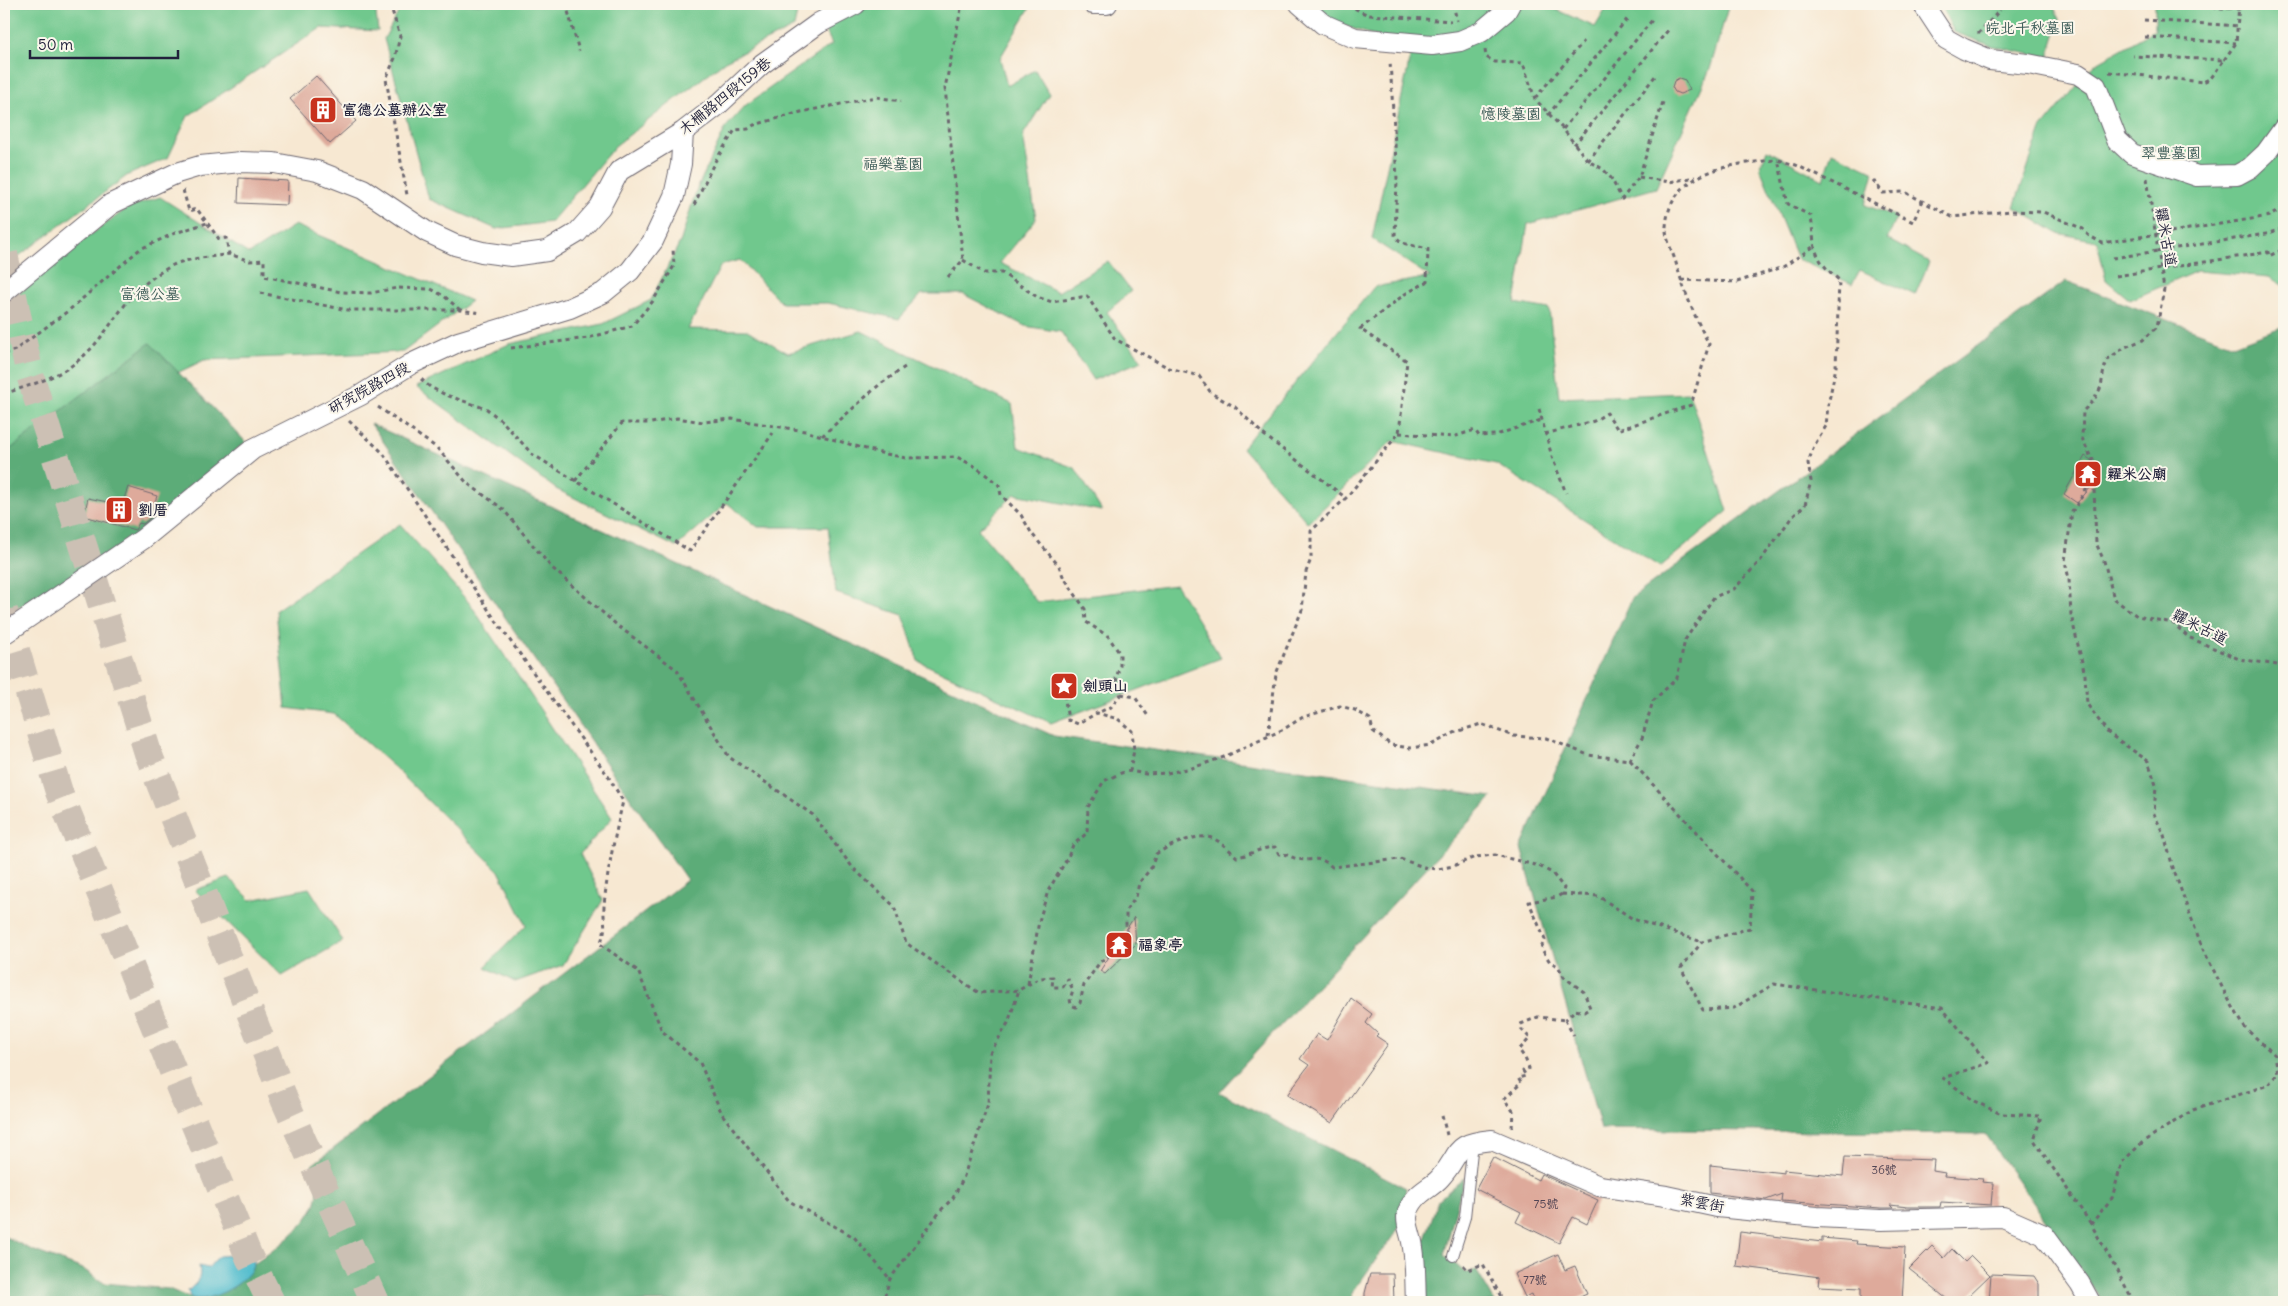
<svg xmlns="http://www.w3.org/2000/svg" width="2288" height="1306" viewBox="0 0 2288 1306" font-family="Delius,'LXGW WenKai TC',sans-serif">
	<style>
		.green { fill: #70c88d; stroke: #497564 }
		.forest { fill: #5cac78; stroke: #3f675a }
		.water { fill: #52bdce; stroke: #3a7084 }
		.building { fill: #deaa9b }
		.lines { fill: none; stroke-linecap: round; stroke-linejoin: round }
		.highway-tunnel { stroke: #ccc0b4; stroke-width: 28; stroke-dasharray: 28 14; stroke-linecap: butt }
		.lane-casing { stroke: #6d6770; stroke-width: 12 }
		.street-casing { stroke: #6d6770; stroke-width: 22 }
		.path { stroke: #6d6770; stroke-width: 3; stroke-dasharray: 4 4; stroke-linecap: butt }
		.lane { stroke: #fff; stroke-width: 10 }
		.street { stroke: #fff; stroke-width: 20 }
		.labels { text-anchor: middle; stroke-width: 4; stroke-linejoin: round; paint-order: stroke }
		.number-label { font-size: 12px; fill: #514453 }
		.park-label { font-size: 15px; fill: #3d5c58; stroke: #fbf7ec }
		.street-label { font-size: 15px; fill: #22223b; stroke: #fbf7ec }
		.poi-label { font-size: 15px; font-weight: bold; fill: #22223b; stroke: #fbf7ec; text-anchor: start }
	</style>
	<rect width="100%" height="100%" fill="#fbf7ec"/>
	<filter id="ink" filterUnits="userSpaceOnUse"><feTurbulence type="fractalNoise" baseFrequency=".02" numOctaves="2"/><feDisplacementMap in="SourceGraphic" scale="10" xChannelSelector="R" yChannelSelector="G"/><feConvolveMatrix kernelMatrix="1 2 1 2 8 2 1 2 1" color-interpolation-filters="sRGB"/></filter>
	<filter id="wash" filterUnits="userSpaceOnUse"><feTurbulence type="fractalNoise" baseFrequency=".0096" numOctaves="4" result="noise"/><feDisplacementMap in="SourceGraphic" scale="20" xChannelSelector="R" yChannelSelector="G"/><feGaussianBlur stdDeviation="1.12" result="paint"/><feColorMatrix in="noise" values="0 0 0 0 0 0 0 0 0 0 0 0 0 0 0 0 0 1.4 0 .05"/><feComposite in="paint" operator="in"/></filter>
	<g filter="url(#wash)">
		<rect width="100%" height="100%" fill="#f7e8d2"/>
		<path class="green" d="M4,4H375L378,31L321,28L188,116L168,158L128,175L4,267Z
			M399,4H799L794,27L725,61L615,146L551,222L496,229L429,199L384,39L400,9Z
			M813,4H1032L1000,58L1007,86L1035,70L1049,94L1023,135L1036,219L1000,263L1058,292L1108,261L1131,291L1107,312L1142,361L1093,380L1061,332L1025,326L963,294H922L899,319L828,303H782L740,260L721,265L688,329L747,330L788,353L861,331L1012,404L1018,447L1075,468L1102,511L1015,494L978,529L1037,602L1176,585L1221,658L1051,723L918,661L903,615L836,593L828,527H758L727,503L676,547L556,489L416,387L509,344L603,324L651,300L681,240L696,191L726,127L746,105L832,44Z
			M1307,4H1543L1595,27L1609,4H1729L1710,69L1656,188L1528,224L1515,303L1549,309L1559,398L1689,393L1728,511L1660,567L1496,464L1392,441L1308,523L1242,448L1374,287L1430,277L1372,239L1412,48L1339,24Z
			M1940,4H2052L2060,19L2048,58L1992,46L1954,32Z
			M2155,4H2284V286L2269,277L2197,271L2130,300L2106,280L2097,241L2057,233L2014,207L2041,129L2095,64L2155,30Z
			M1767,150L1823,180L1832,152L1874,172L1865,205L1897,217L1887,239L1929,262L1915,295L1860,270L1852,284L1797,259L1760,168Z
			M160,197L249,254L295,225L471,301L403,352L204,360L4,457V306L82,241L129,207Z
			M400,524L471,605L612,818L580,854L603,900L563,965L515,982L485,967L526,925L499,871L394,767L334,714L286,708L276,610Z
			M229,878L251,900L309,888L343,941L282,976L195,890Z"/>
		<path class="forest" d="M2066,281L2233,345L2284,326V1302H2103L1985,1134L1601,1129L1521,848L1632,598Z
			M150,343L246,442L128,542L4,616V454Z
			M371,424L1054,736L1492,797L1219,1092L1406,1188L1401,1225L1352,1293L1353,1302H4V1236L32,1250L83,1269L104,1283L169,1289L192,1299L251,1270L254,1264C276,1248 317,1221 318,1191C319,1182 315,1174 312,1165L687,880Z
			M1464,1178L1444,1255L1466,1273L1476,1270L1495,1302H1423V1245L1438,1200Z"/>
		<path class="water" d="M242,1246L247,1247C250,1252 254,1256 254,1262C253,1281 207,1306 190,1297L188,1291C197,1282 202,1280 199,1266L208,1268L219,1256L232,1255Z"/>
		<g id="blocks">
			<path class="building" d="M316,76L356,121L330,144L290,99Z
				M1679,78L1685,80L1690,90L1680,94L1675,92L1672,87L1674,81Z
				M239,178L288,181L287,205L238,203Z
				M2085,456L2094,462L2096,471L2092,486L2077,503L2064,494Z
				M128,487L157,496L149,519L143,524L139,523L135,530L84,516L88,498L122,505Z
				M1134,917L1136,944L1105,974L1100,971Z
				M1351,998L1372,1014L1366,1023L1378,1034L1376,1036L1388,1044L1332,1123L1287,1095L1309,1065L1300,1059L1317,1034L1327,1040Z
				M1493,1157L1538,1180L1541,1174L1598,1200L1587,1224L1573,1217L1559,1243L1516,1222L1521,1212L1476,1189Z
				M1845,1157L1934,1160L1933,1171L1945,1173L1944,1176L1983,1179L1982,1182L1993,1183L1991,1205L1941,1202L1940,1207H1908L1890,1205L1893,1208H1881L1781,1201L1782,1194L1766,1200L1710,1193V1165L1784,1173V1170L1843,1176Z
				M1740,1232L1822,1242V1238L1857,1241L1856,1244L1905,1247L1902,1302H1861V1288L1819,1286L1820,1277L1736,1266Z
				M1932,1246L1944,1258L1952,1249L1965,1262L1971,1256L1990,1275L1967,1297L1947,1299L1909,1269Z
				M1558,1254L1565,1270L1575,1266L1587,1294L1568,1302H1534L1531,1294L1525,1297L1514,1274Z
				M1370,1274H1393L1394,1302H1365V1293Z
				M1991,1274L2034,1276L2039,1284V1302H1989Z"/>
		</g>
	</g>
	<g filter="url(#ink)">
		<use href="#blocks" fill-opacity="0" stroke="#6d6770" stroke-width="1"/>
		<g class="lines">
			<path class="highway-tunnel" d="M4,254L30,375L148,753L285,1101L375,1302
				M4,611L59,792L249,1257L271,1302"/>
			<defs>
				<path id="lane" d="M1453,1256L1465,1217L1473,1142"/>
				<path id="street" d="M1093,4H1107
					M1300,4L1323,24L1355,38L1432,45L1460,41L1481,32L1506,11L1510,4
					M1923,4L1946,39L1964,49L1990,60L2028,64L2078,74L2096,86L2117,140L2132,154L2197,176L2237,175L2250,168L2266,153L2284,128
					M4,292L111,204L177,173L200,166L241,162L274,163L317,171L363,189L427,232L455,245L482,252L511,256L547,251L577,233L600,207L619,171L683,132L718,105L762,64L819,23L856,4
					M4,634L143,539L253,449L361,395L411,364L458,342L570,308L603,293L630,271L653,241L674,196L681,164L683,132
					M1416,1302C1415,1285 1416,1266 1413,1248C1411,1228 1399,1218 1416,1198C1423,1190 1433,1186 1440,1178C1463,1153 1450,1144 1492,1140L1599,1186L1666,1196L1717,1207L1817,1217L1881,1220L2003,1217L2044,1235L2080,1284L2090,1302"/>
			</defs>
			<use href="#lane" class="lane-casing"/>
			<use href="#street" class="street-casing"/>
			<path class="path" d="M390,4L400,36L395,58L386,79L407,195
				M566,4L579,51
				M1348,4L1361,12L1370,15L1451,21
				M1453,4L1457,21
				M2164,4L2239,9L2244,4
				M2144,20L2238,26
				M1978,34L2000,10
				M2145,37L2236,43
				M1485,50L1486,57L1495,62L1523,63L1535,99L1563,129L1588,161L1603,169L1611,178L1622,199L1639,177L1663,102
				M2224,60L2236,43L2239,4
				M2109,72L2203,82L2211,78L2224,60L2133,56
				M1535,98L1584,41
				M1548,115L1628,18
				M1563,129L1653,19
				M1574,145L1669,29
				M1588,161L1656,75
				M1639,177L1669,182L1695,177
				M2147,178L2164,289L2157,327L2143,340L2125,347L2108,359L2104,369L2101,387L2094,400L2083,411L2082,438L2097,471L2094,488L2096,543L2104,561L2114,599L2137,616L2173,623L2188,637L2239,659L2284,666
				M1873,180L1883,193L1905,192L1952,217L2011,211L2043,212L2083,229L2088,235L2102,243L2270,216L2284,207
				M183,190L189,211L197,209L219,239L226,238L229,254L250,261L264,260V276L341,292L371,293L397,288L431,289L444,296L460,310
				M694,205L714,163L735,130L748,129L754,125L801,112L876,97L901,101
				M2113,258L2266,234L2284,228
				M963,260L984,273H1002L1037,297L1052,302L1087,296L1115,339L1169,368L1199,376L1211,393L1235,407L1264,435L1346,498
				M2116,276L2268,252L2269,256L2284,249
				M948,277L963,260L945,88L962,4
				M1681,280L1737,282L1783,267L1813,247
				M260,293L348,310H460L481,313
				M511,348L588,338L632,326L653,301L674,266L673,249
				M4,354L15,350L68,311L140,249L175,233L207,223
				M421,379L430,387L446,395L487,409L503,422L532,454L690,551L773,433
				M4,394C30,385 58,378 80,359C103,340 116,313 136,292C147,281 160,272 173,265C187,258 214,257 229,254
				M378,407L437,448L467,483L503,509L551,567L618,626L677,670L729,757L813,815L853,868L894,906L906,943L979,993L1019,990
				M1539,409L1552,457L1566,493
				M349,421L383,453L496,621L608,776L623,801C615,836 607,871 604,906C603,923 608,926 600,944L638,971L662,1031L700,1063L722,1114L789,1201L854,1237L890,1279
				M1399,433L1453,437L1475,430L1479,436L1496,435L1541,420
				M1545,434L1594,421L1607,413L1618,430L1691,405L1709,344C1695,318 1684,291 1676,263C1673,253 1665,237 1666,227C1669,170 1734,163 1778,160
				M822,436L879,385L905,367
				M2093,458L2091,482L2072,512L2065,561L2069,579L2071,615L2085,675L2087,704L2108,733L2148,761L2156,785L2154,814L2164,835L2174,871L2202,947L2225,993L2245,1028L2275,1055L2278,1073L2268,1085L2193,1110L2144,1141L2122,1162L2112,1198L2091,1224L2134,1302
				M575,481L622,423H651L677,418L703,422L732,419L805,431L876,452L906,458L957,457L976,467L999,485L1001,495L1021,515L1032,534L1059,566L1063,576L1085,609L1086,622L1108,636L1120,654V666L1116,678L1121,694L1111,707L1097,713
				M1063,687L1068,720L1078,724L1097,713L1118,719L1132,731L1134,750L1130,771
				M1121,694L1135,697L1148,716
				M1268,735L1276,674L1302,610L1306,572L1311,559V531L1346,498L1399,433L1407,361L1360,329L1405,294L1427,282L1428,249L1402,243L1395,236L1397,179L1390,61
				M1630,760L1752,891L1750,928L1702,942L1681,968L1703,1010L1734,1008L1774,984L1942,1008L1988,1063L1943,1078L1974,1101L2001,1114L2041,1116L2034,1140L2091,1224
				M1562,894L1598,896L1633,919L1702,942
				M1028,984L1039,921L1048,891L1067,859L1073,845L1087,833L1088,807L1104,781L1121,773L1130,771L1146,774L1167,773L1192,768L1224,757L1284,729L1303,717L1340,706L1355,710L1370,719L1373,731L1391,745L1410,748L1431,745L1456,732L1481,724L1513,736L1546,738L1588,755L1630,760L1642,738L1653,701L1677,678L1685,640L1714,597L1734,589L1761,560L1791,518L1805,505L1811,481L1808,463L1814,446L1826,426L1828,405L1836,367L1839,280C1812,257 1815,250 1811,216L1788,204L1778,160L1796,165L1913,222L1923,200
				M1565,1020L1574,1036
				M1442,1116L1447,1135
				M1512,1128L1513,1111L1504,1099L1521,1083L1518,1078L1526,1076L1523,1071L1529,1068L1525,1058L1519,1050L1530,1038L1522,1030L1521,1024L1538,1017L1565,1020
				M1463,1265L1468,1270L1483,1264L1504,1302
				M879,1302L884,1298L890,1279L942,1209L953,1198L963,1179L988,1104L990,1053L1008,1023L1019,990L1040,978L1053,977L1052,987H1063L1068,979L1073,990L1070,999L1071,1005L1076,1007L1080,1003L1084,985L1100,962L1121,947L1126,940V911L1136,897L1139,883L1151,868L1156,854C1168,846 1193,835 1208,837C1219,839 1229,850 1237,857C1250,855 1262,847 1275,847L1279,854C1287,853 1291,858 1298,859C1314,862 1318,854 1332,867L1400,859L1427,868L1438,869L1453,866L1475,857L1495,855L1539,866L1552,873L1564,888L1562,894L1557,897L1529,902L1545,940L1541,948L1550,962L1558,966L1564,977L1584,992L1590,1008L1584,1012L1575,1010L1565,1020"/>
			<use href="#lane" class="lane"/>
			<use href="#street" class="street"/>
		</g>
	</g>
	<defs>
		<symbol id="building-square" viewBox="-11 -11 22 22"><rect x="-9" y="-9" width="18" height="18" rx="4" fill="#c8321e" stroke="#fbf7ec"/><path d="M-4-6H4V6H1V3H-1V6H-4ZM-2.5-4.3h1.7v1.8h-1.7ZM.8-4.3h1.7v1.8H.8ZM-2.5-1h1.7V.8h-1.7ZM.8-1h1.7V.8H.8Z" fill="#fff"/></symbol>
		<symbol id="temple-square" viewBox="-11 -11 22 22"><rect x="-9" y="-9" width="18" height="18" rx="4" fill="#c8321e" stroke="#fbf7ec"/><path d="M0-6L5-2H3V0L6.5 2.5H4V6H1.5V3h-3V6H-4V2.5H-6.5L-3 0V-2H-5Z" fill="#fff"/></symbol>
		<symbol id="sight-square" viewBox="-11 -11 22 22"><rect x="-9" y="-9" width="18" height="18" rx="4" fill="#c8321e" stroke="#fbf7ec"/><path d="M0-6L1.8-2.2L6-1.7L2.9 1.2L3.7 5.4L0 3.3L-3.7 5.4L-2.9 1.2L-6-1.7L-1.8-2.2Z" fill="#fff"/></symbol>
	</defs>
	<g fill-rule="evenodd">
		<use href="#building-square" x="307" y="94" width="32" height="32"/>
		<use href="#temple-square" x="2072" y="458" width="32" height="32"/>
		<use href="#building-square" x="103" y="494" width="32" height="32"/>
		<use href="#sight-square" x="1048" y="670" width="32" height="32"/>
		<use href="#temple-square" x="1103" y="929" width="32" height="32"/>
	</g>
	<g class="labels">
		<g class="number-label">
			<text x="1884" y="1174">36號</text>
			<text x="1546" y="1208">75號</text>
			<text x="1535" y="1284">77號</text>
		</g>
		<g class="park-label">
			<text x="2030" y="33">皖北千秋墓園</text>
			<text x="1511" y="119">憶陵墓園</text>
			<text x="2171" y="158">翠豐墓園</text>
			<text x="893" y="169">福樂墓園</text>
			<text x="150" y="299">富德公墓</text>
		</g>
		<g class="street-label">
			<text transform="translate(725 96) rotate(-39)" y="5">木柵路四段159巷</text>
			<text transform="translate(2166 237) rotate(80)" y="5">糶米古道</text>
			<text transform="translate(369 388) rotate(-29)" y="5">研究院路四段</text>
			<text transform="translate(2200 627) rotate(27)" y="5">糶米古道</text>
			<text transform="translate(1702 1203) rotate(11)" y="5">紫雲街</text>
		</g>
		<g class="poi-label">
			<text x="342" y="115">富德公墓辦公室</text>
			<text x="2107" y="479">糶米公廟</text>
			<text x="138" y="515">劉厝</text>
			<text x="1083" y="691">劍頭山</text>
			<text x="1138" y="950">福象亭</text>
		</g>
	</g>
	<rect width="2288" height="1306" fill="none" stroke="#fbf7ec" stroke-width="20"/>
	<path d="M30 50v8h148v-8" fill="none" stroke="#22223b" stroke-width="2.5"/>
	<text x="38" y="50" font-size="15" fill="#22223b" stroke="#fbf7ec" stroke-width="4" paint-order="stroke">50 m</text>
</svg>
